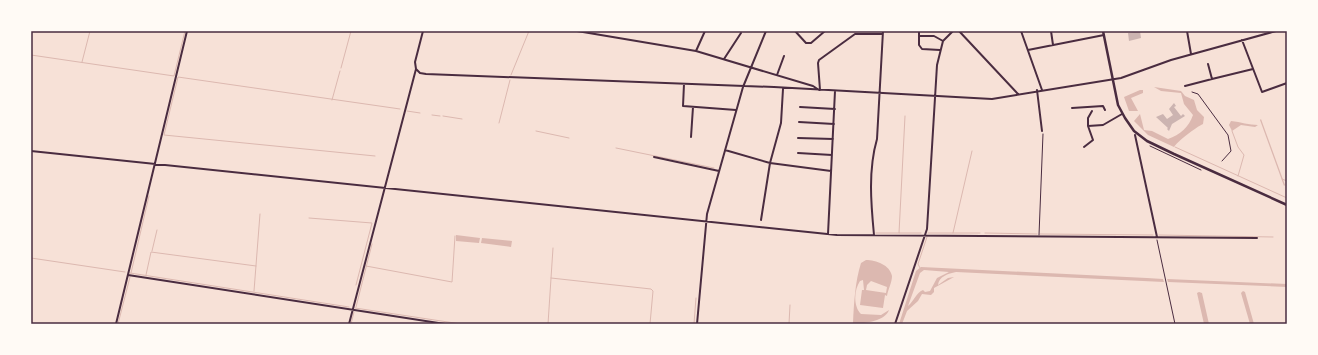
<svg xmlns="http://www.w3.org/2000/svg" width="1318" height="355" viewBox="0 0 1318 355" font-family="'Alegreya Sans',sans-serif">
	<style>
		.water { fill: #dcb8b0; fill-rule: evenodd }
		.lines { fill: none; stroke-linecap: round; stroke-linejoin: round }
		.stream { stroke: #dcb8b0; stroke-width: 1 }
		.building { fill: #ccb4b1 }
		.path { stroke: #4a2c40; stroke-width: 1 }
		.minor { stroke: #4a2c40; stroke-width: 2 }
		.tertiary { stroke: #4a2c40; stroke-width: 2.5 }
		.neatline { fill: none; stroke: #4a2c40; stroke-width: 1.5 }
	</style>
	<rect width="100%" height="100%" fill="#f7e1d7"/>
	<path class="water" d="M1154,87L1181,91L1185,96L1194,100L1197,110L1204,117L1203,124C1196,127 1177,142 1174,147L1148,135L1134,121L1140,114L1144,130L1152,131L1168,139C1180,135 1189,127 1193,115L1184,104L1181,93L1161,91Z
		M1140,90H1143V93L1131,98L1138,111H1129L1124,97Z
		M1261,119L1285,185L1284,186L1260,120Z
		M1231,121C1241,122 1249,125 1258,125L1255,127L1241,125L1232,131L1229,125Z
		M456,235L480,238L479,243L456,241Z
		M482,238L512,241L511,247L481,243Z
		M866,260C876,260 890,265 892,276C892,283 888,289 887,296L885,295L883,308L860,305L862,290H864L863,280L860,281C854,290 853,306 861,314L881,315L889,310C885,321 866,323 855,324L853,323C854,303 855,282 861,263ZM871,281L887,287L886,293L866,290L867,285Z
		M921,267L1147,278L1163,279L1164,282L956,272C948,274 939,276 938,285L948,278L954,277L934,288V292L931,295L922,294L918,301L907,311L902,324H899L916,271ZM924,270L949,272L937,278L930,291L925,292L923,290C916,293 914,301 908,306L920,273Z
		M1167,279L1287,284V287L1168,282Z
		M1243,291L1245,292L1254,324H1250L1241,293Z
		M1199,292L1202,293L1209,324H1204L1197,293Z"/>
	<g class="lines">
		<path class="stream" d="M31,55L174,76L185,31
			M82,62L90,31
			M341,68L351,31
			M511,75L529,31
			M332,100L340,71
			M407,111L420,113
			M432,115L440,116
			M443,116L462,119
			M905,116L899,233H921
			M499,123L510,80
			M536,131L569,138
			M1232,131L1238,147L1244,155L1238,176
			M1175,147L1287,198
			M616,148L714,168
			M375,156L164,135L178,77L400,109
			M1282,179L1287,181
			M309,218L372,223L356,285
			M876,233H899
			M928,233H980
			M953,233L972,151
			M985,233L1037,234
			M1040,234L1153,235
			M1159,235L1273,237
			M152,251L157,230
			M31,258L125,272
			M366,266L452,282L455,236
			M920,268L918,264L927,237
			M130,273L349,307
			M131,273L149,196
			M146,275L151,252L256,266
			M551,278L651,289L653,291L650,324
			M254,291L260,214
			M356,307L372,244
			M355,308L461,324
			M118,324L130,277
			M351,324L354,312
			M548,324L553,248
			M694,324L696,298
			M789,324L790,305"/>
	</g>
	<path class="building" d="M1140,31L1141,38L1129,41L1128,33Z
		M1174,103L1176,106L1174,107L1181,116L1183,114L1185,116L1172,124L1169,131L1167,129L1168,128L1156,117L1163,114L1167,119L1173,115L1169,109Z"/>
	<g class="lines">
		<path class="path" d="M1192,92L1198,94L1228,135L1231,151L1222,161
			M1150,146L1201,170
			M1039,235L1043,134
			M1157,240L1175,324"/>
		<path class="minor" d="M577,31L696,51L813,86L819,90
			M795,31L806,43H811L825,31
			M919,31V45L922,49L940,50
			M959,31L1018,94
			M1021,31L1042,90
			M1051,31L1053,45
			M1187,31L1191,54
			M919,36H934L943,41
			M1242,40L1262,92L1287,83
			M1028,50L1104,35
			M696,51L705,31
			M724,59L741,33
			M1208,64L1212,79L1253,69
			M416,69L420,73L426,74L774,87L992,99L1121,78L1171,60L1276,31
			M777,75L784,56
			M684,84L683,106L736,110
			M1185,86L1212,79
			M820,90L818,63L819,60L855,34H882
			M1037,90L1042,131
			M800,107L835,109
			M1072,108L1103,106L1105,110
			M799,122L834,124
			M1088,126V118L1092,111
			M1135,135L1157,237
			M691,137L693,107
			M798,138L833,139
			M1084,147L1093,140L1088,126L1103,125L1122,114
			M725,150L770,163L831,171
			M31,151L837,235L1257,238
			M798,153L832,155
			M654,157L719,171
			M761,220L770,163L781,123L783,89
			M828,234L835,91
			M874,235C871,204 868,170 877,139L883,31
			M128,275L445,324
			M116,324L187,31
			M349,324L416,69L415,62L423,31
			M697,324L707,214L743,87L766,31
			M895,324L927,229L937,65L943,41L953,31"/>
		<path class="tertiary" d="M1103,31L1118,105L1125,118L1134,131L1147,141L1174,154L1287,205"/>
	</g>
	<rect width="1318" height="355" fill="none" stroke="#fffaf5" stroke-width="64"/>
	<rect x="32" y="32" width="1254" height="291" class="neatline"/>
</svg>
